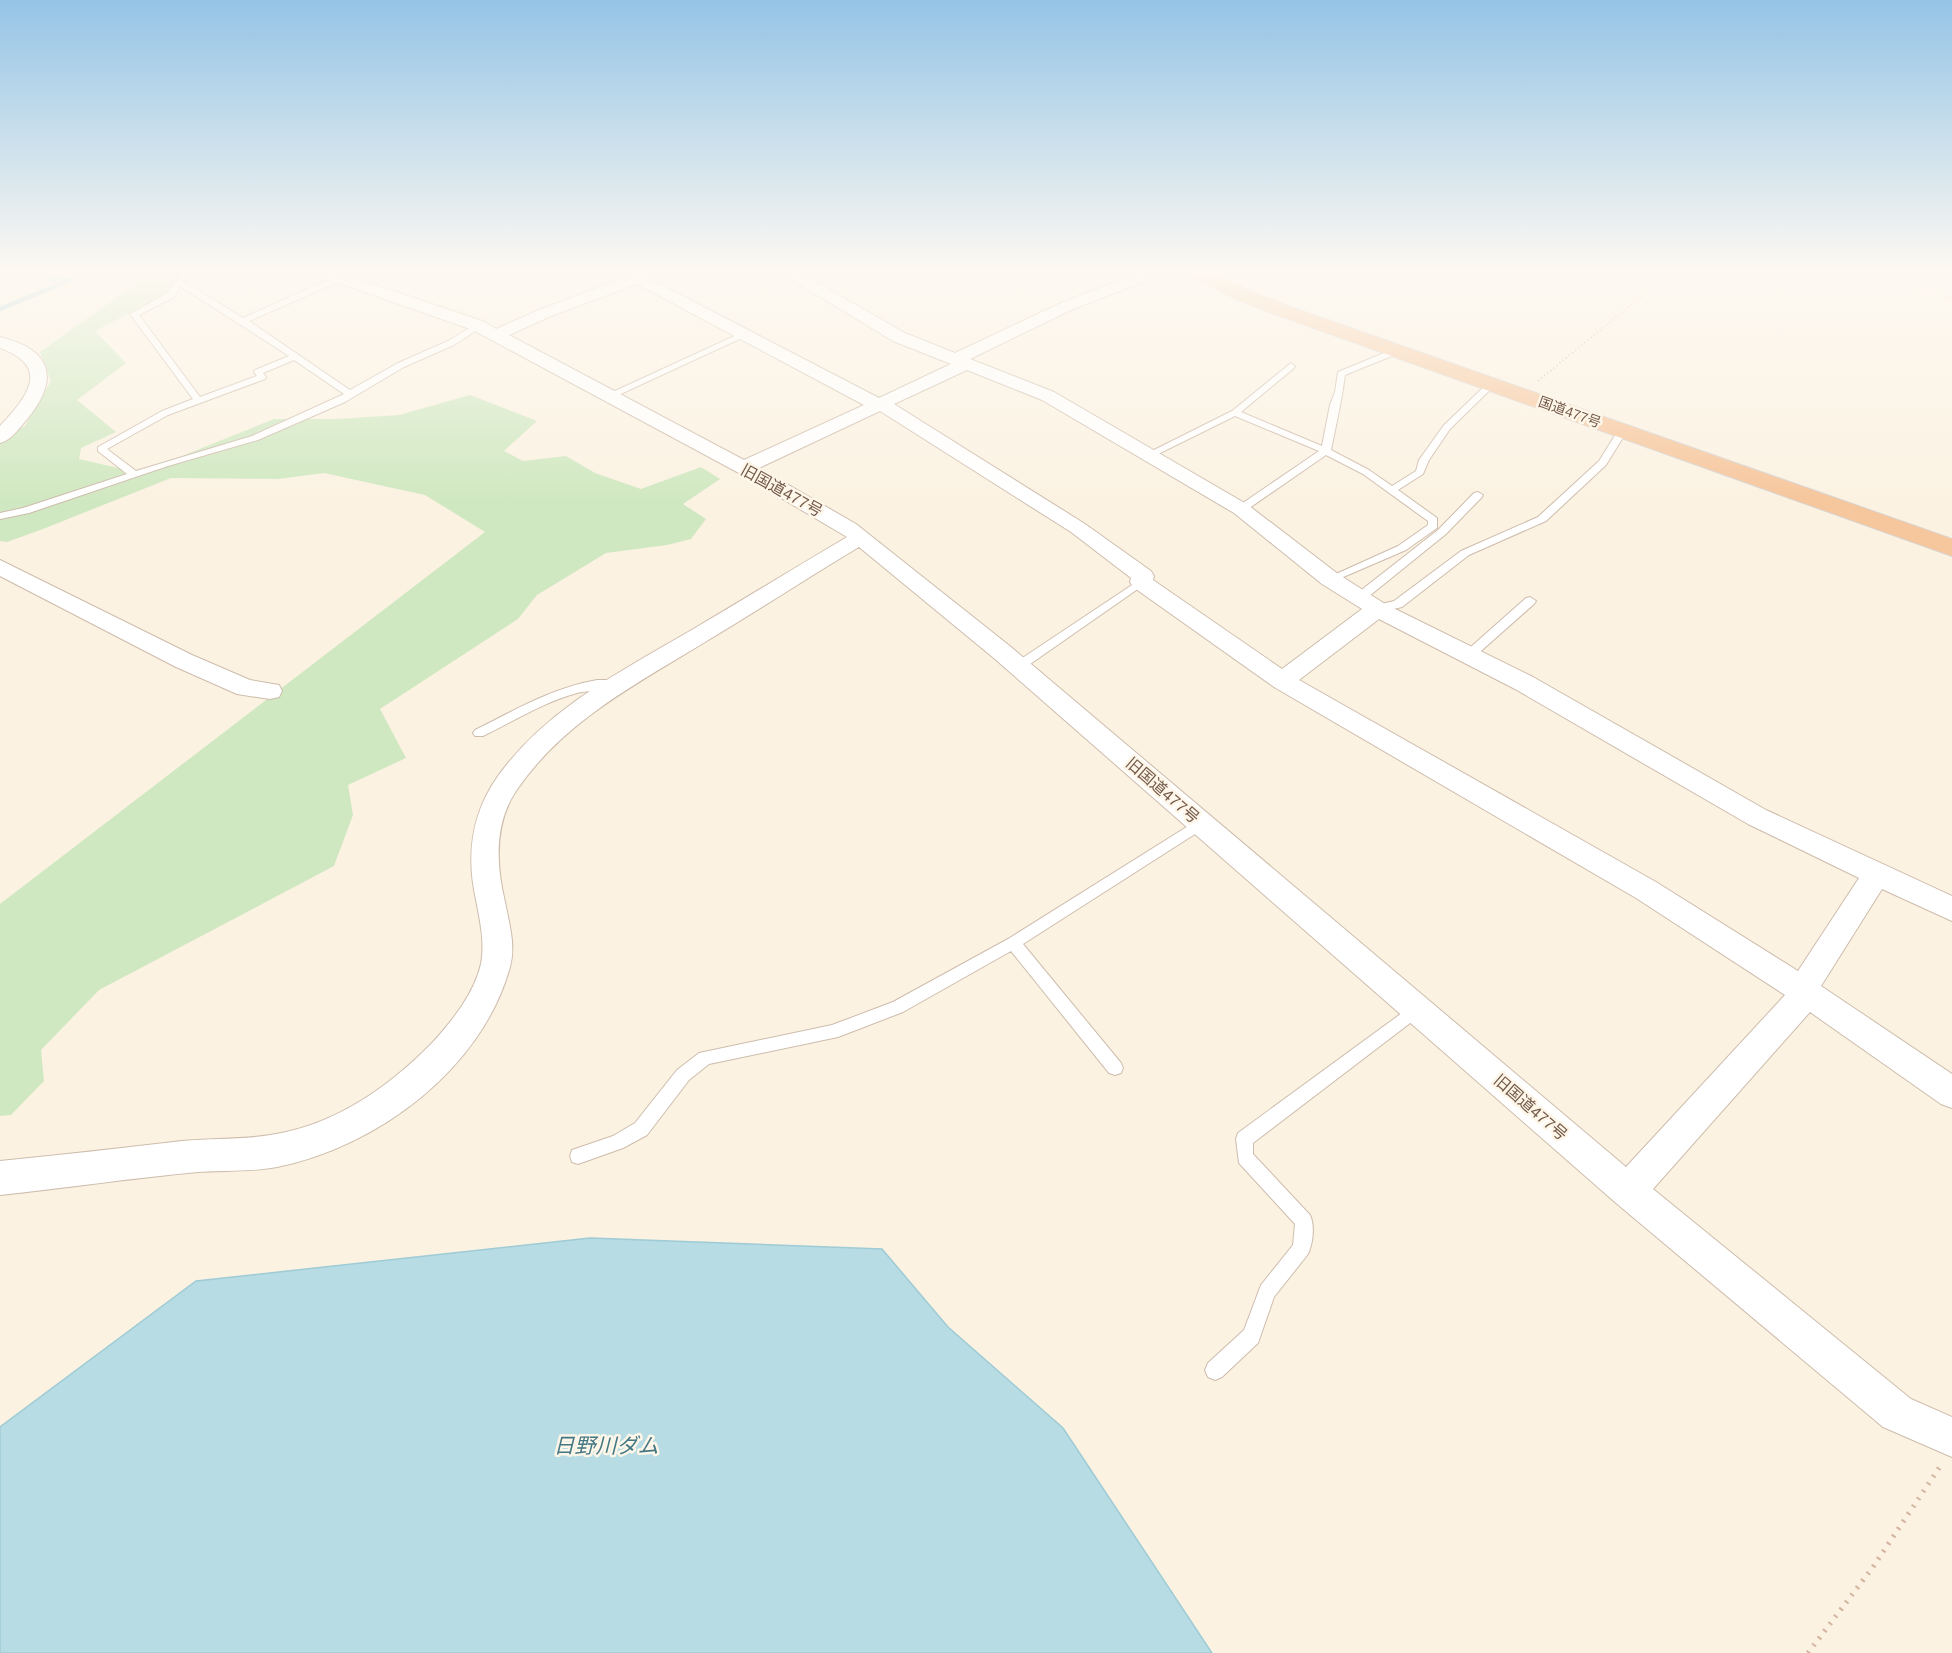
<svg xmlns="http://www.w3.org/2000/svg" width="1952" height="1653" viewBox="0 0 1952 1653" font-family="Helvetica,'Noto Sans JP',sans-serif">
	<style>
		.green { fill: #d0e8c1 }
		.water { fill: #b8dce4; stroke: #9ecbd5; stroke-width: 1.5 }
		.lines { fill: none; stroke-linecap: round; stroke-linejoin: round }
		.stream { stroke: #9ecbd5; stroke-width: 4.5 }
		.service-casing { stroke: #cebcac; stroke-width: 2 }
		.minor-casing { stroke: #cebcac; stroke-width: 2 }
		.trunk-casing { stroke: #dad4d0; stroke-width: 2 }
		.path-far1 { stroke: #d4b49e; stroke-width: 2; stroke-dasharray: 1 3; stroke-linecap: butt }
		.path { stroke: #d4b49e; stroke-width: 5; stroke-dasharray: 2 7; stroke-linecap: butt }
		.service { fill: #fff; fill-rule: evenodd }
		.minor { fill: #fff; fill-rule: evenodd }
		.trunk { fill: #f6c69c; fill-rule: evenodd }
		.labels { text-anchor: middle; stroke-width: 5; stroke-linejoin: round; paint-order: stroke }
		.far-street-label { font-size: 14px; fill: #72594a; stroke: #fef6e8 }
		.street-label { font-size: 16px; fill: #72594a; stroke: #fef6e8 }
		.near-water-label { font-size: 21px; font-style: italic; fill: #447885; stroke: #fef6e8 }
	</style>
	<rect width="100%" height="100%" fill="#fbf2e2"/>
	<path class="green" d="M109,269H181L170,292L95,331L126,363L77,400L116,432L81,448L79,459L140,473L274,419H337L399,415L470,395L537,421L504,451L523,461L566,456L595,473L641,489L701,467L720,479L683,504L706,519L691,539L667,545L606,553L537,595L518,619L380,709L406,758L348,785L353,815L334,866L99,990L41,1050L44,1081L11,1115L0,1116V904L485,532L425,495L324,473L278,479L171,478L43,529L7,542L0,541V438L25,426L51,381L40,352L136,284L128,278L94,276L100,271Z"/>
	<path class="water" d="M590,1238L882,1249L948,1327L1063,1428L1212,1653H0V1427L196,1281Z"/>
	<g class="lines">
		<path class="stream" d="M0,309L70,280L50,279L42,274H15L8,269"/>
		<defs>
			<path id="service" d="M183,269H191L183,281L243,318L337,276H343V280L249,321L350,390L398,363L448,341L476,324L483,326L454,345L404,367L345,402L258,440L168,466L29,513L0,519V513L23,508L127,474L98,451V447L162,411L193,399L130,314L168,293ZM180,286L289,356L255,370L254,372L257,376L200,397L139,315L174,297ZM294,360L344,394L252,436L136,471L107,449L168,415L265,379L266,377L263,373Z
				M741,333L748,335L612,398L604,396Z
				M1396,348L1400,351L1399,353L1345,375C1342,400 1336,425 1331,450L1369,470L1392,486L1416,471L1419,460L1444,425L1489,382L1496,384L1450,429L1429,460L1423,474L1398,490L1437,518V528L1406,550L1334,581H1326L1325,579L1398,546L1428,525V521L1363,474L1326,455L1245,511H1237V507L1319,451L1235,416L1152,457L1144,455L1232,411L1291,363L1295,366L1294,368L1241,412L1322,446L1330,405L1335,392L1338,372Z
				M1619,429L1627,431L1606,465L1546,521L1469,555L1402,607L1377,613L1373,612V606L1394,601L1461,551L1538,517L1599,461Z
				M1478,492L1483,495L1482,497L1446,534L1363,601H1355V595L1438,530L1474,493Z
				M1141,579L1145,580V584L1023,669H1015L1013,666L1015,663Z
				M1530,597L1536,601L1534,604L1472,659H1464L1462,656L1464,653L1526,598Z
				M597,680H615L621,684C615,691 588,690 577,693C544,702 514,721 483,736H475L473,733L475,730C515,710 552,688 597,680Z
				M1201,818L1206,819L1208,823L1206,827L1023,944L1121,1063L1123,1068L1121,1073L1115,1075L1109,1073L1011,951L903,1012L838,1037L709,1064L689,1080L647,1135L623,1148L578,1164L572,1162L570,1156L572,1150L613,1136L635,1123L677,1070L699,1053L832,1025L893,1002L1008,939Z
				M1417,1002L1422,1004L1425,1009L1422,1014L1253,1143V1154L1310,1215C1315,1226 1313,1243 1308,1254L1274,1297L1258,1343L1222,1377L1215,1380L1208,1377L1205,1370L1208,1363L1244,1330L1261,1285L1293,1245L1295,1224L1239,1163L1236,1139L1238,1133Z"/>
			<path id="minor" d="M289,269H321L346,275L485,322L496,329L539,310L647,269H669L650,279L879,398L951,364L893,341L774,269H793L905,333L955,353L1061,303L1149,269H1171L1169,272L1073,309L970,359L1054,392L1248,505L1338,574L1385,604L1533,677L1766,810L1952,896V921L1882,889L1821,986L1952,1074V1108L1941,1104L1810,1012L1653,1189L1911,1399L1952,1417V1457L1883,1427L1616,1203L995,659L859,547C809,577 760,609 710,639C640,682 564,720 516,791C494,824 496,864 505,902C509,923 516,945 510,967C482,1069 377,1147 277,1167C251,1172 225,1170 198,1172C132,1178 66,1188 0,1195V1161C61,1155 121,1148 182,1141C211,1138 241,1140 270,1135C333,1126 388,1088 432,1043C452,1021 474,994 481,964C485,942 480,921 476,900C466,855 471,814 498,776C548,707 624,670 695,628C746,598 796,567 847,537L737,472L473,330L336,282L291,272ZM637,284L864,405L744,460L509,335L551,316ZM967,370L1042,400L1234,513L1322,584L1362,609L1282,669L1153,580L1154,576L1151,571L1085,524L894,404ZM880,411L1071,532L1131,578L1130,582L1133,587L1274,687L1636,898L1785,995L1626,1167L1011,647L856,524L759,468ZM1379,619L1515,689L1748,824L1859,878L1798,971L1656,882L1299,680Z
				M0,337C50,349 61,377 28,418C20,427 12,440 0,443V426C27,397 52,367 0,348Z
				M0,560L192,655L250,680L279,685L282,691L279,697L270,699L237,694L176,667L0,576Z"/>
			<path id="trunk" d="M1182,269H1207L1252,292L1291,307L1952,539V556L1277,315L1238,300L1184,273Z"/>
		</defs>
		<use href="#service" class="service-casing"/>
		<use href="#minor" class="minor-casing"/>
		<use href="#trunk" class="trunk-casing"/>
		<path class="path-far1" d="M1843,269L1952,299
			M1538,381L1675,269"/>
		<path class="path" d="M1808,1653L1873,1567L1941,1465"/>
		<use href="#service" class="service"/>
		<use href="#minor" class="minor"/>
		<use href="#trunk" class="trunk"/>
	</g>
	<linearGradient id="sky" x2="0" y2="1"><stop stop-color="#95c4e6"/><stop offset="0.54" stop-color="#fdf9f2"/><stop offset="1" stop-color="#fdf9f2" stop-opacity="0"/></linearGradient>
	<rect width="1952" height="501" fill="url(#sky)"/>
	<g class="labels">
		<g class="far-street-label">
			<text transform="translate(1570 412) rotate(20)" y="5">国道477号</text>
		</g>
		<g class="street-label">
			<text transform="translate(782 490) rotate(29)" y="6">旧国道477号</text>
			<text transform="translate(1163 790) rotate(41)" y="6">旧国道477号</text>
			<text transform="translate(1531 1107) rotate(41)" y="6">旧国道477号</text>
		</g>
		<g class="near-water-label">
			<text x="606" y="1453">日野川ダム</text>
		</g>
	</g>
</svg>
